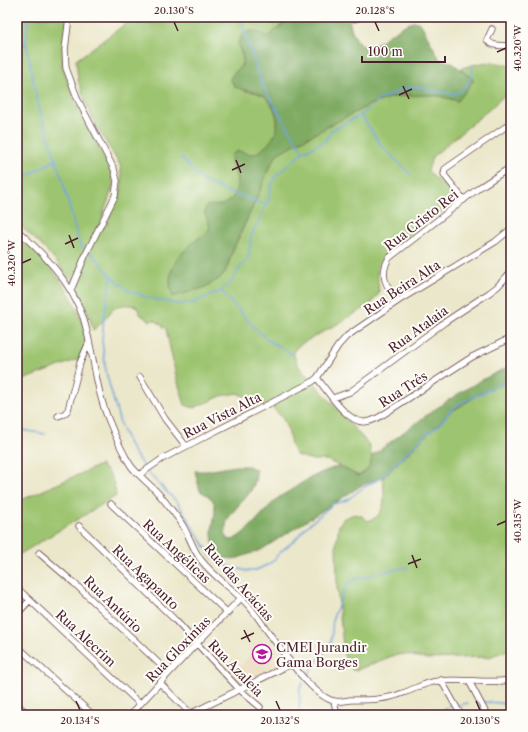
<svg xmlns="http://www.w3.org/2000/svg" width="528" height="732" viewBox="0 0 528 732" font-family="'Libre Caslon Text',serif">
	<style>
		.built { fill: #e8d9ba }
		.green { fill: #9dc470; stroke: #74724e }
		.forest { fill: #7eaa62; stroke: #646446 }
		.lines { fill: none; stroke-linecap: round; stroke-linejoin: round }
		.stream { stroke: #74a4de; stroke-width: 1.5 }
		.minor-casing { stroke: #623d43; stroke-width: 7 }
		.minor { stroke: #fff; stroke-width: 5.5 }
		.ticks { fill: none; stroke: #4a1f2b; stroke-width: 1.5 }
		.labels { text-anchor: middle; stroke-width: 4; stroke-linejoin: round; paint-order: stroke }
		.street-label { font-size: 13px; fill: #4a1f2b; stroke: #fdfcf7 }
		.poi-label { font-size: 13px; fill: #4a1f2b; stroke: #fdfcf7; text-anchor: start }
		.neatline { fill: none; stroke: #4a1f2b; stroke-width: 1.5 }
		.ticks-label { font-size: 10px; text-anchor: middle; fill: #4a1f2b }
	</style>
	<rect width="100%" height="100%" fill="#fdfcf7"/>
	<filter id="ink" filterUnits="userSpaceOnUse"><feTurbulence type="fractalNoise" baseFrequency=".025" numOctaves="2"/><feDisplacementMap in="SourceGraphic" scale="8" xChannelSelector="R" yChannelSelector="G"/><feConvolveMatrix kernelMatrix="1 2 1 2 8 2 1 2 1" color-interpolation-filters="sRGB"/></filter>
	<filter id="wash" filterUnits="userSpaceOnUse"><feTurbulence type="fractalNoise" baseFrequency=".012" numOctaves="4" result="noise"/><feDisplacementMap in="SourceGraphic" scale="16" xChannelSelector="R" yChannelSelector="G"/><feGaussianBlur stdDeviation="0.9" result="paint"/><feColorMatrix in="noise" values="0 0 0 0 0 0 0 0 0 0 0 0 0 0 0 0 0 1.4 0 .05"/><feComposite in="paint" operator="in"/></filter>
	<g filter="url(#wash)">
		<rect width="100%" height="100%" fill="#ebe7ca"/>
		<path class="built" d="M263,642L282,667L238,686L230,677Z"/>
		<path class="green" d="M17,17H68L62,54L63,68L77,106L112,173L113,187L102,217L108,225L110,215L121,190L122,181L120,165L95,124L85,101L78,80L76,60L135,17H292L267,37L238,45C244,60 245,63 233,74L244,91C250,92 257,92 262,95C273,100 280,120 276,131C272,143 256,160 243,152L231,158C235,173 244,192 228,202C221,207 212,209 204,212L209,223L210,227L208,231L205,235L198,238L178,258L203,288L219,279L225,273L234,248L260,191L269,168L278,153L369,105L392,97L423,95L439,96L458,101L470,76L460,69C476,63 494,59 511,67V89L492,107L432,157L428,171L437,180L452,192L454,202L448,208L434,216L381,260L377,270L379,293L370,305L334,326L299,345L293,352C296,362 300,371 309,377L369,445C373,461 374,468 358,476L327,460H313L296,455L291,445L289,433L283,419L274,409L259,402L237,393L221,396L194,408L185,405L176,376L166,329L155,320L150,321L141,315L136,306C109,300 112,318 93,330C84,286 49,251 17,223Z
			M17,234C43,257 67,283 80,316C83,323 86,331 87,339C87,345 82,353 79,359L17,382Z
			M511,380V646L506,651L489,657L427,659L403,654L392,656L357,670H352L344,655L337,588L336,545L339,525L344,518L355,514L362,516L367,521C370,520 374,519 376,517C388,508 383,490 383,477L452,411L478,395Z
			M100,465C112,474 114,481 116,496L17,556V502Z"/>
		<path class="forest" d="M292,17H349C350,29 354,37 362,46H373L403,26L415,21L421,24L440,60L451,62L474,80L458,101L439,96L423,95L392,97L369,105L278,153L269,168L260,191L234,247L225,273L219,279L203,288L173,297C164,272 176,257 195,241C201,235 206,237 210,227C209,220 201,212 207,205C211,205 216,206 220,205C233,203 239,190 237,179C235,170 229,163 232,154L238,151C244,152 247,155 253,154C258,153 262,150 266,146C270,142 275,136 277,130C279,119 274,103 264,96C257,91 244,91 235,87L230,79C233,72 241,69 243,62C245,54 236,48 239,41C243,28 258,29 267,37Z
			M511,366V380L478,395L452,411L383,477L362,485L261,550L235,559L225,558L217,555C214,548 212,540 212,533C212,523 218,509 213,501C210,496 204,493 200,491L195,471H206L236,466H249L256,470C257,495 237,502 227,521C226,524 226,530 225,533L228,539L233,540C253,528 261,513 278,498C282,495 286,493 291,490C307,479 322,471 340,466L358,476C368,471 370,467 372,456C416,423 459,388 511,366Z"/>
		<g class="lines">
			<path class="stream" d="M28,17L26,43L38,104L62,179L79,243L81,246L90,251L113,278L128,290L148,298L178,304L192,303L221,291L232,281L240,267L248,259L251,237L255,228L267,205L272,183L276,176L303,152L325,141L332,130L361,115L380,99L407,88L412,87H419L433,91L455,94C467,89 472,78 473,66
				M240,17L259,77L265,90L303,152
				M17,46L26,43
				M361,115L380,144L411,175
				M181,157C187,165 194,174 202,180C220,191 246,197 266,205
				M17,182L55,160
				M112,276L104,316L102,341L106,372L121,427L131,448L145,469
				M221,291L254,327L268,340L294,355
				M17,429L45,434
				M147,472L177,502L210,554L217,561L224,565L247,571H254L269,564L274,560L280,552L295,540L305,528L333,504L347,500L364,487L379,479L429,432L438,426L455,406L511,379
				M306,678L317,661L329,648L331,643L333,618L346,586L352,581L377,573L408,567
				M482,702L501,703L511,707
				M459,705L468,703
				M299,715L300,688L303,683
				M431,715L450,707"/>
		</g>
	</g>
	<g filter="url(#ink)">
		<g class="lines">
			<defs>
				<path id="minor" d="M69,17L65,50L66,68L78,100L114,169L117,181L115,196L86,254L71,290
					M355,19L362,17
					M492,29L487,40C493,48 503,44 511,47
					M505,171L511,180
					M464,200L445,176L444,174L445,169L511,123
					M17,230C44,254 71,282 83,317C94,352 95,388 109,421C115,436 122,452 131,466C138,475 147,482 155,490C163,498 170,508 177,517C188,530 191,547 201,560C214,577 233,589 248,605C267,627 307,695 334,701C339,702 345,701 350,700C368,700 386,700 403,693C415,689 426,682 438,681C463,678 487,684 511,680
					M398,301C386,287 379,275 389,258L480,187L511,167
					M140,377L165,419L186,446
					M317,378C327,390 346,422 364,422C370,422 376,419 381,416L472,357L511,338
					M333,398L350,392L445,322L489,293L497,287L511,272
					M58,416L64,414L68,410L80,363L89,342
					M139,475L162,459L204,437L312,382L317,378L338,346L347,336L398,301L495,242L511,229
					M111,504L228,613
					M79,526L175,620L240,690L260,707
					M39,553L74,583L169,673
					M17,588L140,704
					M17,614L30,600
					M17,646L93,715
					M441,680L461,715
					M469,681L487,715
					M160,683L192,715
					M334,701L337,715
					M17,704L28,715
					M131,715L140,704L197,643L241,598
					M188,715L291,664"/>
			</defs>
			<use href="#minor" class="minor-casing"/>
			<use href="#minor" class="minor"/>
		</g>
	</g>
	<path class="ticks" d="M174,22L178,31M375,22L379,31M497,52L506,48M403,86L409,99M399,95L412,89M236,160L241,173M232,170L245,164M69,235L74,248M65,244L78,238M22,263L31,259M497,525L506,521M412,555L417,568M408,564L421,559M244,630L250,642M241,639L254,633M76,701L80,710M276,701L280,710M476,701L480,710"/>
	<defs>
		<symbol id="school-ring" viewBox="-11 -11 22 22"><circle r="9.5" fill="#fdfcf7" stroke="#b5179e" stroke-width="1.5"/><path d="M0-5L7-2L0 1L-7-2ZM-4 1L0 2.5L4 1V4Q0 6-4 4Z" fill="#b5179e"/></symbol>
	</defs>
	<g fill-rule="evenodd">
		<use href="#school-ring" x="251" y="643" width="22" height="22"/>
	</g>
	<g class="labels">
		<g class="street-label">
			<text transform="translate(421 220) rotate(-38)" y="5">Rua Cristo Rei</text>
			<text transform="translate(402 287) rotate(-33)" y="5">Rua Beira Alta</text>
			<text transform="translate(418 329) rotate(-36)" y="5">Rua Atalaia</text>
			<text transform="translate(403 389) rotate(-33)" y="5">Rua Três</text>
			<text transform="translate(222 415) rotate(-27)" y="5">Rua Vista Alta</text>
			<text transform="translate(177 551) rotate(43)" y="5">Rua Angélicas</text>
			<text transform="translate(146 577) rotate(44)" y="5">Rua Agapanto</text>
			<text transform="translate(239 582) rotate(49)" y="5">Rua das Acácias</text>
			<text transform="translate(113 604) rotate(44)" y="5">Rua Antúrio</text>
			<text transform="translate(86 638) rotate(43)" y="5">Rua Alecrim</text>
			<text transform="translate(178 649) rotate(-46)" y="5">Rua Gloxínias</text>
			<text transform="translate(236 668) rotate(46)" y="5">Rua Azaleia</text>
		</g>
		<g class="poi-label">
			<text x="276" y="652">CMEI Jurandir<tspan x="276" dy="15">Gama Borges</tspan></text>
		</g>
	</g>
	<rect width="528" height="732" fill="none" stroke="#fdfcf7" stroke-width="44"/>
	<path d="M362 56v6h83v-6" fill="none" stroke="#4a1f2b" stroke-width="2"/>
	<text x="368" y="56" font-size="12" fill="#4a1f2b" stroke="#fdfcf7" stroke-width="3" paint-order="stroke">100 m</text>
	<rect x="22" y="22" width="484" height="688" class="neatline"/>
	<g class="ticks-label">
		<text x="174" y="14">20.130°S</text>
		<text x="375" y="14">20.128°S</text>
		<text transform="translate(517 48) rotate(-90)" y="4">40.320°W</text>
		<text transform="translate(11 263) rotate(-90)" y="4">40.320°W</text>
		<text transform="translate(517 521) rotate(-90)" y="4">40.315°W</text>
		<text x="80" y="724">20.134°S</text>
		<text x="280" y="724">20.132°S</text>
		<text x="480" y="724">20.130°S</text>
	</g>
</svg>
